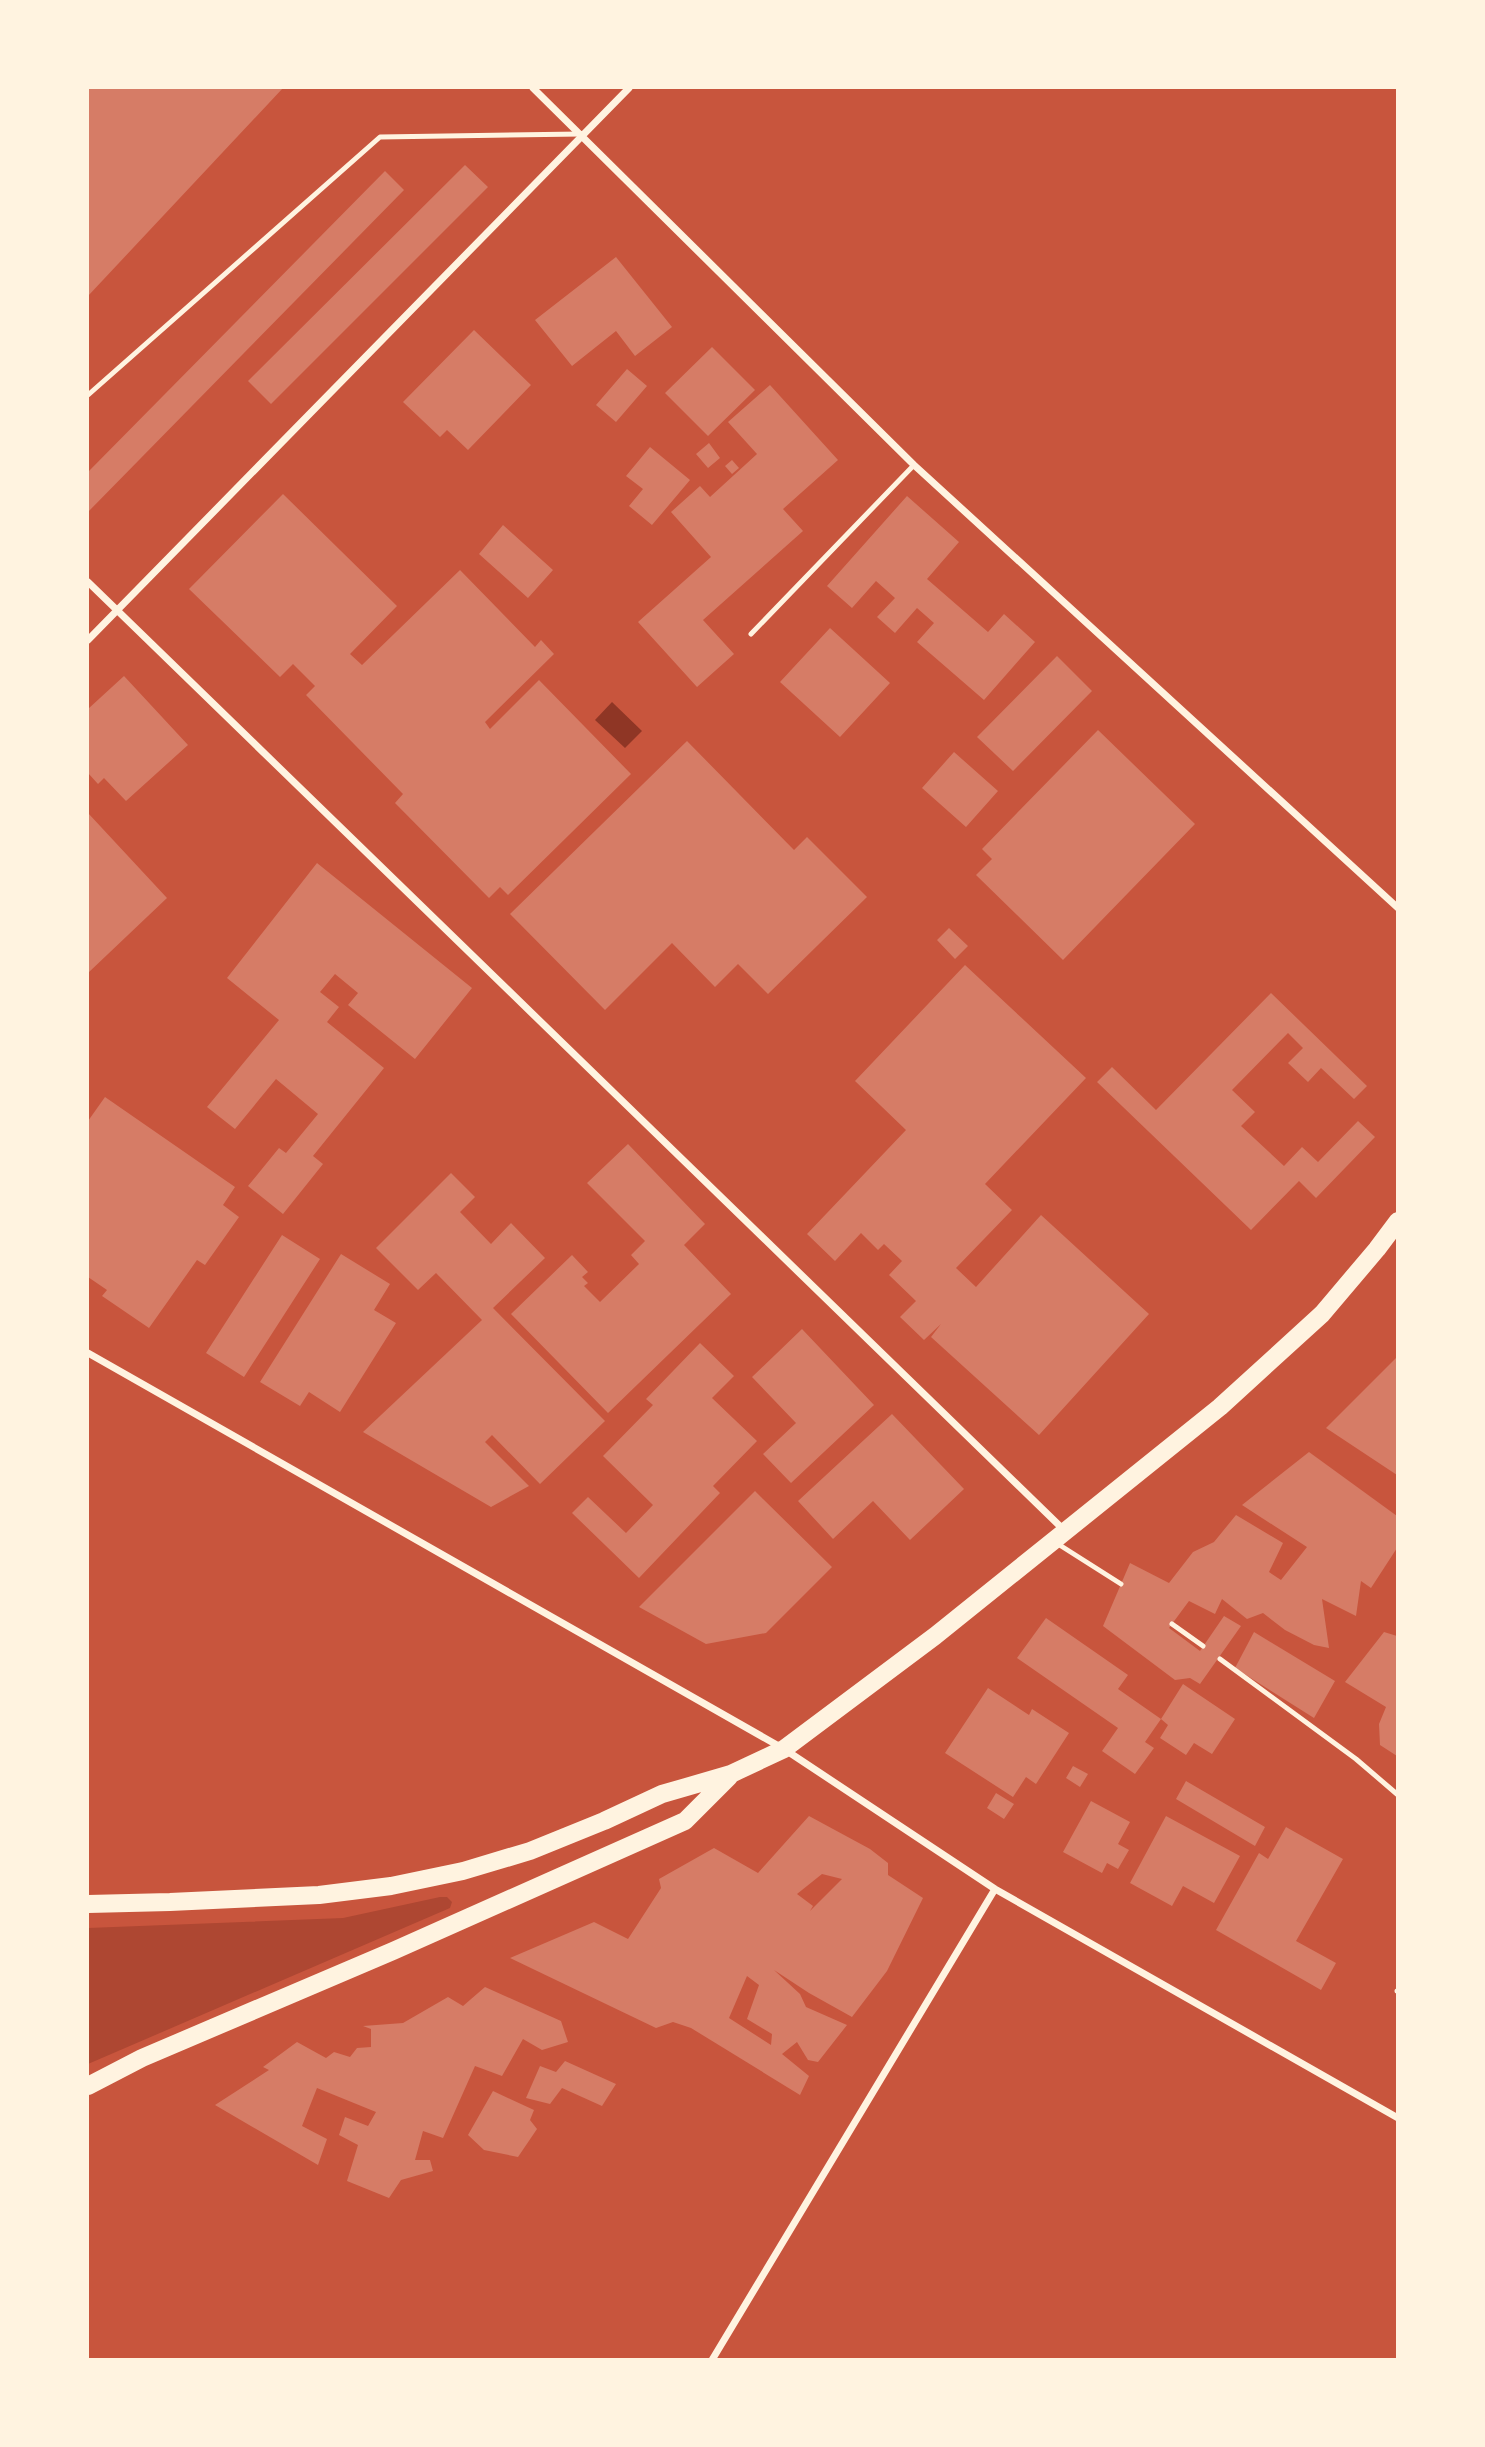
<svg xmlns="http://www.w3.org/2000/svg" width="1485" height="2447" viewBox="0 0 1485 2447" font-family="Merriweather,serif">
	<style>
		.green { fill: #ae4732 }
		.water { fill: #8f3625 }
		.building { fill: #d67c66; fill-rule: evenodd }
		.lines { fill: none; stroke-linecap: round; stroke-linejoin: round }
		.service { stroke: #fff3e0; stroke-width: 5 }
		.minor { stroke: #fff3e0; stroke-width: 7 }
		.primary { stroke: #fff3e0; stroke-width: 18 }
	</style>
	<rect width="100%" height="100%" fill="#c8553d"/>
	<path class="green" d="M440,1897H447L452,1902L450,1908L88,2064V1928L343,1918Z"/>
	<path class="water" d="M612,702L642,731L625,748L595,720Z"/>
	<path class="building" d="M88,88H283L88,296Z
		M465,165L488,187L271,404L248,381Z
		M385,171L404,190L88,512V472Z
		M616,257L672,327L635,356L616,331L572,366L535,320Z
		M474,330L531,385L468,450L447,430L440,437L403,402Z
		M712,347L755,390L708,436L665,393Z
		M627,369L647,386L616,422L596,405Z
		M770,385L838,460L783,509L803,531L703,620L734,654L697,687L638,622L711,557L671,512L700,486L710,497L757,454L728,422Z
		M709,443L720,458L708,468L696,454Z
		M650,447L690,480L652,525L629,506L643,489L626,476Z
		M732,460L739,468L732,474L725,466Z
		M283,494L397,606L350,654L362,665L460,570L535,647L541,640L554,654L485,722L490,729L539,680L631,774L508,895L500,887L489,898L395,803L403,794L306,695L315,686L293,664L280,677L189,589Z
		M907,496L959,542L927,579L988,632L1004,614L1035,642L984,700L917,642L934,623L917,608L895,633L877,617L895,598L876,581L852,608L827,586Z
		M503,525L553,570L528,598L479,554Z
		M830,628L890,683L840,737L780,682Z
		M1057,656L1092,691L1013,771L977,737Z
		M124,676L188,745L126,801L104,778L98,784L88,773V709Z
		M1098,730L1195,824L1063,960L976,875L992,859L982,849Z
		M687,741L794,850L807,837L867,897L768,994L738,964L715,987L672,943L605,1010L510,914Z
		M954,752L998,791L966,827L922,788Z
		M88,813L167,898L88,973Z
		M317,863L472,988L415,1059L348,1005L358,993L335,974L320,992L339,1007L327,1022L384,1068L313,1156L323,1164L283,1214L248,1186L279,1148L286,1153L318,1114L276,1079L235,1129L207,1107L279,1020L227,978Z
		M949,928L968,946L955,959L937,940Z
		M965,965L1086,1078L985,1184L1012,1210L956,1268L976,1287L1041,1215L1149,1314L1039,1435L931,1337L941,1324L924,1340L900,1317L916,1301L889,1275L902,1261L884,1244L878,1250L861,1233L835,1261L807,1234L906,1130L855,1081Z
		M1271,993L1367,1086L1354,1099L1321,1068L1308,1082L1288,1063L1303,1048L1288,1033L1232,1090L1255,1112L1241,1126L1284,1166L1302,1147L1318,1162L1358,1121L1375,1137L1316,1198L1299,1181L1251,1230L1097,1082L1112,1067L1156,1110Z
		M105,1097L235,1187L223,1205L239,1217L205,1265L197,1260L149,1328L102,1296L107,1290L88,1277V1121Z
		M628,1144L705,1224L684,1245L731,1294L608,1413L511,1314L572,1255L588,1272L582,1277L588,1283L584,1286L600,1302L639,1264L631,1255L645,1241L587,1183Z
		M451,1173L475,1197L460,1212L491,1244L511,1223L545,1258L493,1308L605,1421L540,1484L492,1435L485,1442L529,1486L491,1507L363,1432L482,1320L436,1273L418,1290L376,1248Z
		M282,1235L320,1259L244,1377L206,1353Z
		M341,1254L390,1284L374,1310L396,1323L340,1412L309,1392L300,1406L260,1382Z
		M802,1329L874,1405L791,1483L763,1454L796,1423L752,1377Z
		M700,1343L734,1376L712,1398L757,1441L713,1486L720,1493L639,1578L572,1513L588,1497L626,1533L653,1505L603,1456L653,1405L646,1399Z
		M1397,1357V1475L1326,1428Z
		M892,1414L964,1489L910,1540L873,1501L833,1539L798,1501Z
		M1309,1452L1397,1516V1548L1371,1588L1361,1581L1356,1616L1322,1599L1329,1648L1314,1645L1285,1630L1263,1613L1247,1619L1222,1599L1215,1614L1189,1601L1169,1628L1200,1651L1224,1616L1241,1626L1200,1684L1190,1678L1175,1680L1103,1626L1130,1563L1169,1583L1193,1552L1214,1542L1236,1515L1283,1543L1269,1572L1281,1580L1307,1547L1242,1505Z
		M755,1491L832,1567L766,1633L706,1644L639,1607Z
		M1046,1618L1128,1675L1118,1689L1161,1719L1145,1742L1154,1748L1135,1774L1102,1751L1118,1728L1017,1658Z
		M1254,1632L1335,1681L1314,1718L1235,1668Z
		M1384,1632L1397,1636V1756L1380,1745L1379,1724L1386,1707L1345,1682Z
		M1183,1684L1235,1719L1212,1754L1194,1743L1186,1755L1160,1738L1168,1725L1161,1719Z
		M988,1688L1029,1715L1032,1709L1069,1733L1036,1784L1026,1777L1013,1797L945,1753Z
		M1073,1766L1088,1774L1080,1787L1066,1778Z
		M1186,1781L1265,1827L1255,1846L1176,1799Z
		M996,1793L1014,1804L1004,1819L987,1808Z
		M1091,1801L1130,1822L1118,1844L1129,1850L1118,1869L1107,1863L1102,1873L1063,1852Z
		M809,1816L870,1849L888,1863V1875L923,1898L887,1971L852,2017L809,1993L774,1970L800,1994L806,2007L847,2025L818,2062L808,2060L797,2042L782,2054L809,2076L800,2095L691,2028L673,2022L656,2028L510,1958L594,1922L628,1939L661,1888L659,1879L714,1848L758,1873ZM822,1874L842,1879L810,1911L813,1906L797,1894ZM747,1976L759,1985L747,2019L772,2034L771,2045L729,2018Z
		M1166,1816L1240,1856L1214,1903L1183,1886L1172,1906L1130,1883Z
		M1286,1827L1343,1859L1296,1941L1336,1963L1321,1990L1216,1930L1259,1853L1268,1859Z
		M485,1987L561,2021L568,2042L542,2050L523,2039L502,2076L475,2066L443,2138L423,2131L415,2160H430L433,2171L401,2180L389,2198L347,2181L358,2145L339,2135L345,2117L368,2126L376,2112L317,2088L302,2126L327,2139L318,2165L215,2105L269,2070L263,2067L297,2042L326,2058L334,2052L350,2057L357,2048L371,2047V2029L363,2026L403,2023L448,1997L463,2006Z
		M565,2061L616,2084L602,2106L562,2088L550,2104L526,2098L540,2066L556,2072Z
		M493,2091L534,2110L530,2120L537,2129L518,2157L484,2150L468,2135Z"/>
	<g class="lines">
		<path class="service" d="M88,395L380,137L581,134
			M751,634L914,465
			M1058,1544L1121,1584
			M1172,1624L1203,1646
			M1220,1659L1356,1759L1398,1795
			M1397,1991H1398"/>
		<path class="minor" d="M533,88L914,465L1398,908
			M88,582L1066,1532
			M88,640L629,88
			M88,1353L784,1749L995,1889L1398,2118
			M712,2360L995,1889"/>
		<path class="primary" d="M88,1904L170,1902L319,1895L391,1886L463,1871L530,1851L604,1821L662,1794L731,1774L784,1749L935,1636L1220,1407L1322,1314L1377,1249L1398,1221
			M88,2086L142,2058L393,1951L685,1821L729,1777"/>
	</g>
	<rect width="1485" height="2447" fill="none" stroke="#fff3e0" stroke-width="178"/>
</svg>
